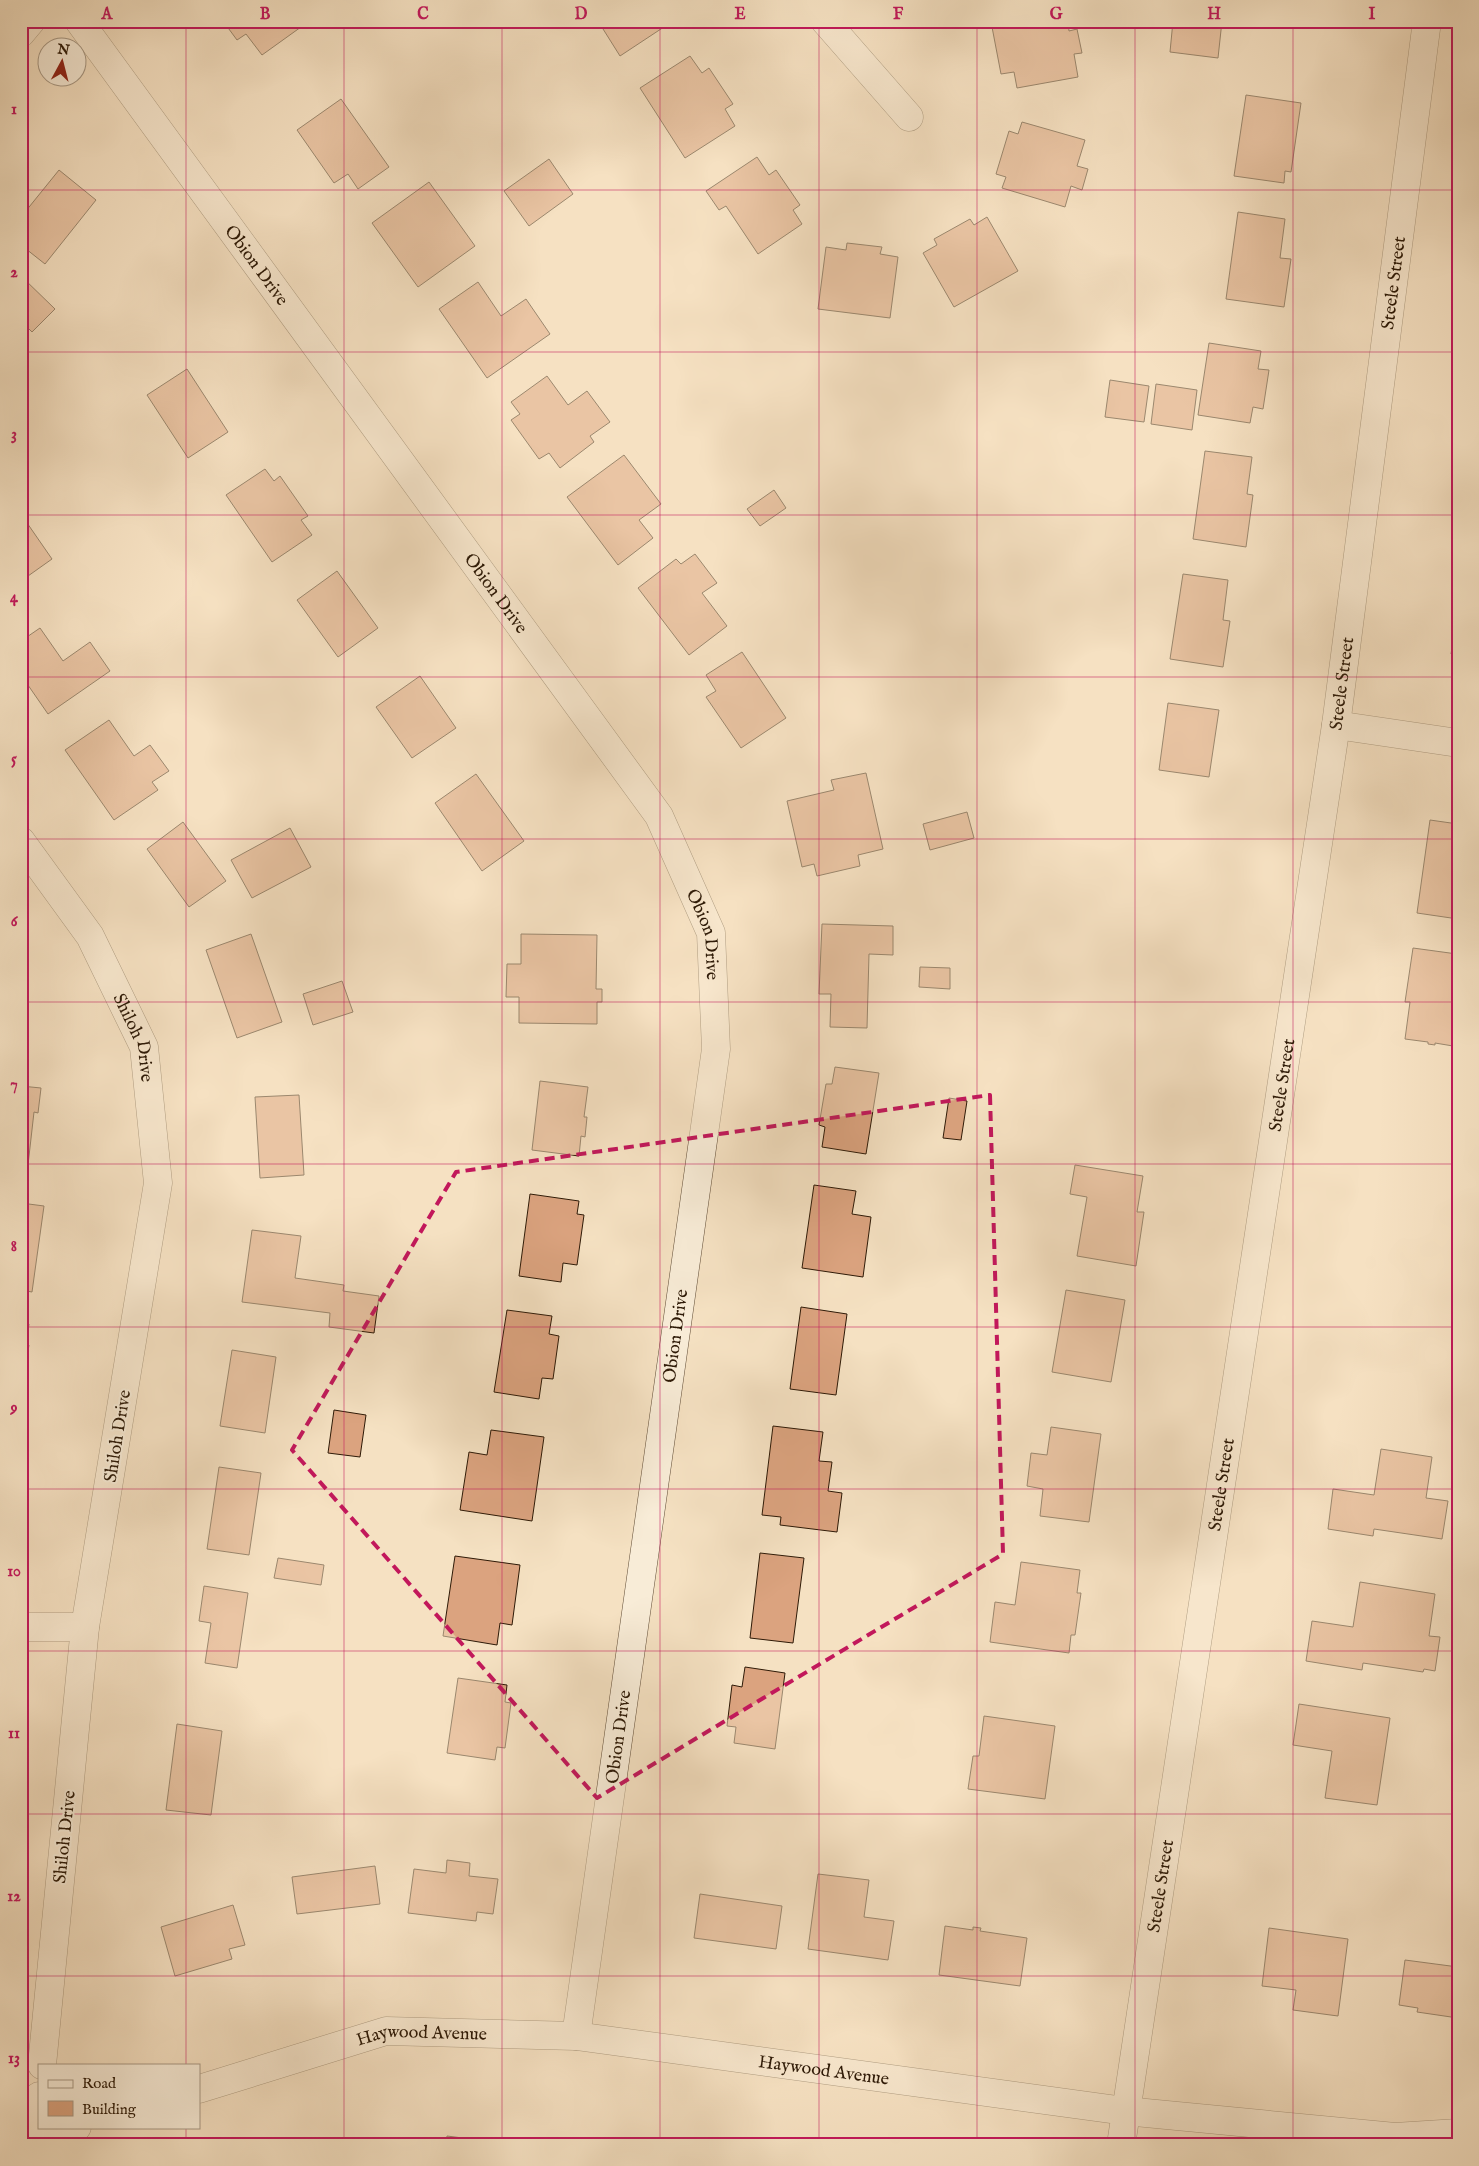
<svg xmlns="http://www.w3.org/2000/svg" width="1479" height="2166" viewBox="0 0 1479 2166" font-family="'IM FELL English',serif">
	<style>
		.building { fill: #dba37f; stroke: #2e1a07 }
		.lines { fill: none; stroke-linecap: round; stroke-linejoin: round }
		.minor-casing { stroke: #604c36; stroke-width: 29 }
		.tertiary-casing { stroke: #604c36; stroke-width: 29 }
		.minor { stroke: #f8ecd7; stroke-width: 28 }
		.tertiary { stroke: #f8ecd7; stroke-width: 28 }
		.marked { fill: none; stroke: #c2185b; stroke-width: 4; stroke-dasharray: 10 6; stroke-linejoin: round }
		.grid { fill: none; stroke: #c2185b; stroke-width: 1; stroke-opacity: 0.55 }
		.labels { text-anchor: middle; stroke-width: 4; stroke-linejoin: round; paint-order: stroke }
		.street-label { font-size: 18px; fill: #2e1a07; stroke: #f8ecd7 }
		.neatline { fill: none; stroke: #c2185b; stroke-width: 2 }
		.grid-label { font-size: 16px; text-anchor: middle; font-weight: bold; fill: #c2185b }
	</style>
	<rect width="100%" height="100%" fill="#f5e1c2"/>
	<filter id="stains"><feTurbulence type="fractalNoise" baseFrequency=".004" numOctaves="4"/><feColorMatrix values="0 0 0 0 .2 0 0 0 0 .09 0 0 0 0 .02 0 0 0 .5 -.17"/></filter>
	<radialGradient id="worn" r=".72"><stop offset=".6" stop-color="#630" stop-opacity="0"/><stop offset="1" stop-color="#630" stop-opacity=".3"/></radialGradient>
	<path class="building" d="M223,21H297L301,27L262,55L246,34L237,40Z
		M598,21H669L670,23L620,56Z
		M1004,21H1068L1069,31L1077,29L1082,53L1074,54L1078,77L1017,88L1014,72L1001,74L992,27L1005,25Z
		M1173,21H1222L1218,58L1170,52Z
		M690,56L702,73L709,68L733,104L725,109L735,126L685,158L640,88Z
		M1246,95L1301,103L1291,172L1285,171L1284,183L1234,176Z
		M341,99L389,167L358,189L348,174L334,183L297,130Z
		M1022,122L1085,140L1077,166L1088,169L1082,190L1071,186L1065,207L1002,188L1006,177L996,174L1009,131L1018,134Z
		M757,157L769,175L776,170L800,205L793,210L802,224L758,254L726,206L719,210L706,191Z
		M549,159L573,194L529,226L504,191Z
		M59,170L96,200L45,264L21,245V217Z
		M429,182L475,246L418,287L372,223Z
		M1238,212L1285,219L1280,258L1291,259L1284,307L1226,299Z
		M987,217L1018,271L954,307L923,253L937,245L934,239L970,219L974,225Z
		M847,243L882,247L880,254L898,257L890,318L818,309L826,247L846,250Z
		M21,276L55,309L32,332L21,321Z
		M478,282L501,316L526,299L550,334L487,378L439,309Z
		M1209,343L1261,351L1258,369L1269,370L1263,409L1253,407L1250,423L1198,415Z
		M187,369L228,432L188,458L147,395Z
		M547,376L568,405L587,391L610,422L590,436L594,442L560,468L549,453L539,459L511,420L520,414L511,402Z
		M1110,380L1149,386L1144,422L1105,417Z
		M1156,384L1197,390L1192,430L1151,424Z
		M1205,451L1252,457L1247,494L1253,495L1246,547L1193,539Z
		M624,455L661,504L639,520L653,538L618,565L567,497Z
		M265,469L274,481L280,476L308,516L301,520L312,535L272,562L226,495Z
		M774,490L786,508L760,526L747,509Z
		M25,520L52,559L21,581V523Z
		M695,554L717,583L702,593L727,626L689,655L638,588L676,559L681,564Z
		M337,571L378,628L338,657L297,600Z
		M1183,574L1228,580L1223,620L1230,621L1223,667L1170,659Z
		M1458,609V655L1451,654Z
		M40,628L63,661L90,642L110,671L48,714L21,675V641Z
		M742,652L786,718L741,748L706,697L716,691L706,675Z
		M420,676L456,728L412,758L376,707Z
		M1168,703L1219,710L1209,777L1159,770Z
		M109,720L134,756L150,745L169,771L152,782L158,790L114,820L65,750Z
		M866,773L883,849L858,855L860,866L817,876L814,864L802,867L787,801L834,790L831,780Z
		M476,774L524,841L482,871L435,803Z
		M967,812L974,838L930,850L923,824Z
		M1430,820L1458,824V919L1417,913Z
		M183,822L226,881L189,907L147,849Z
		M290,828L311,867L252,898L231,860Z
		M822,924L893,926V955L869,954L867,1028L830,1027L831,994H819Z
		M251,934L282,1022L237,1038L206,950Z
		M521,934L597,935L596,989H602V1002H597V1024L519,1023V997H506L507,964H521Z
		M1413,948L1457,954L1454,973L1458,974V1014L1453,1046L1435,1043V1045L1428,1044V1042L1405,1039L1410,1002H1405Z
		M920,967L950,968V989L919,987Z
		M342,981L353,1012L313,1025L303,994Z
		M835,1067L879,1073L866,1154L822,1147L825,1127L819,1125L826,1084H832Z
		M540,1081L588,1087L584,1117H587L585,1137L581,1136L579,1156L532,1150Z
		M21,1086L41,1088L38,1113L34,1112L28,1165L21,1164Z
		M299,1095L304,1175L260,1178L255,1097Z
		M949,1098L967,1101L961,1140L943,1138Z
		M1075,1165L1143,1176L1137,1212H1144L1136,1266L1077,1256L1087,1197L1070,1194Z
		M814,1185L856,1191L852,1214L871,1217L863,1277L802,1268Z
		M530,1194L579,1201L577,1214L584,1215L577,1265L563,1263L561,1282L519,1276Z
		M21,1203L44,1206L32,1292L21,1290Z
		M252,1230L301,1236L295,1278L344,1285L343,1291L379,1296L374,1333L329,1327L330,1313L242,1302Z
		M1066,1290L1125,1300L1111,1382L1052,1372Z
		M801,1307L847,1314L836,1395L790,1389Z
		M507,1310L552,1316L549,1334L559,1336L553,1379L542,1378L539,1399L494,1392Z
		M21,1323L29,1324L26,1344L29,1345L23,1382H21Z
		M232,1350L276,1357L265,1433L220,1426Z
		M334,1410L366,1415L360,1457L328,1453Z
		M773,1426L823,1432L819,1461L832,1462L828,1491L842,1493L837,1532L780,1525L781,1517L762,1515Z
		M1051,1427L1101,1434L1089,1522L1040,1516L1043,1489L1027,1486L1031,1453L1047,1455Z
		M491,1430L544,1437L532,1521L460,1510L469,1452L487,1455Z
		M1381,1449L1432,1457L1426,1498L1448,1501L1442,1539L1374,1529L1373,1536L1328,1529L1333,1489L1374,1495Z
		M219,1467L261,1473L249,1555L207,1549Z
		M760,1553L804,1558L793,1643L750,1638Z
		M455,1556L520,1565L512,1625L500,1623L497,1645L443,1636Z
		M278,1558L324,1565L321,1585L274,1578Z
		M1021,1562L1080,1570L1077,1593H1081L1075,1635H1071L1069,1653L990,1642L995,1602L1015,1605Z
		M1360,1582L1435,1594L1429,1636L1440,1637L1435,1671L1424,1669L1423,1672L1363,1663L1362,1670L1306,1661L1312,1621L1353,1627Z
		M204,1586L248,1593L237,1668L205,1663L211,1623L199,1621Z
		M745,1667L785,1673L775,1749L734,1743L736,1727L727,1726L732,1685L742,1687Z
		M458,1678L507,1685L505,1702L511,1703L505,1748L497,1747L495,1760L447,1753Z
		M1299,1704L1390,1718L1377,1805L1325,1798L1332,1751L1293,1745Z
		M984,1716L1055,1726L1045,1799L968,1789L973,1756H979Z
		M177,1724L222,1731L211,1815L166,1810Z
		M447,1860L470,1863L469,1876L498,1879L493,1914L477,1912L476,1921L408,1913L414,1869L446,1873Z
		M375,1866L380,1904L297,1914L292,1877Z
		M818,1874L869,1880L864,1917L894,1921L888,1960L808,1949Z
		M700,1894L782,1906L776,1949L694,1938Z
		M233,1905L245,1945L229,1949L232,1959L175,1976L161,1927Z
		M945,1926L973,1930V1927L981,1928L980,1931L1027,1938L1020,1986L939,1975Z
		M1269,1928L1348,1939L1338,2016L1293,2010L1296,1990L1262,1986Z
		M1405,1960L1458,1967V2018L1417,2012L1418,2008L1399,2005Z
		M447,2136L517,2145H446Z
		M398,2140V2145H356Z"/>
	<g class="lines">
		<defs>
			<g id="minor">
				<path id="s1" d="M79,21L659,816L711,933L716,1049L576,2036"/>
				<path d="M825,21L909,117"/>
				<path d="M21,33L31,21"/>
				<path d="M1336,725L1458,743"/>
				<path id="s2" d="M21,841L90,936L144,1047L158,1183L85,1627L42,2065"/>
				<path d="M21,1627H85"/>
				<path id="s3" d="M199,2089L386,2031L576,2036L1125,2111L1395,2137L1458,2133"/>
				<path d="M34,2141L39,2096"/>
				<path d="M21,2144L77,2127"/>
			</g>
			<g id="tertiary">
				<path id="s4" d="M1121,2145L1336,725L1427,21"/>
			</g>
		</defs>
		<use href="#minor" class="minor-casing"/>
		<use href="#tertiary" class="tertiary-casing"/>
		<use href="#minor" class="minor"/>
		<use href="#tertiary" class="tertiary"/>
	</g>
	<path d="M0 0H1479V2166H0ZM990,1095L1003,1554L597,1798L292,1450L456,1172Z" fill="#f5e1c2" fill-opacity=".55" fill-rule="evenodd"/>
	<path class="marked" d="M990,1095L1003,1554L597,1798L292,1450L456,1172Z"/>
	<path class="grid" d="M186,21V2065M344,21V2145M502,21V2145M660,21V2145M819,21V2145M977,21V2145M1135,21V2145M1293,21V2145M21,190H1458M21,352H1458M21,515H1458M21,677H1458M21,839H1458M21,1002H1458M21,1164H1458M21,1327H1458M21,1489H1458M21,1651H1458M21,1814H1458M21,1976H1458M186,2127V2145"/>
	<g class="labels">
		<g class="street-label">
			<text dy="6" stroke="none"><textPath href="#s1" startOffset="302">Obion Drive</textPath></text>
			<text dy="6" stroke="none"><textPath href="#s4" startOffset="1882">Steele Street</textPath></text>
			<text dy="6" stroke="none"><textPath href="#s1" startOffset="708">Obion Drive</textPath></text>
			<text dy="6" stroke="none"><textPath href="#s4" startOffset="1478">Steele Street</textPath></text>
			<text dy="6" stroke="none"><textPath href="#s1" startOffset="1112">Obion Drive</textPath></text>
			<text dy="6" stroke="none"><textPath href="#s2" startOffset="229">Shiloh Drive</textPath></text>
			<text dy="6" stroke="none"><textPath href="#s4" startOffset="1072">Steele Street</textPath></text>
			<text transform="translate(675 1336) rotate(-82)" y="6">Obion Drive</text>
			<text transform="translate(117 1436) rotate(-81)" y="6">Shiloh Drive</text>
			<text dy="6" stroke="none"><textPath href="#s4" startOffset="668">Steele Street</textPath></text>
			<text transform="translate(618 1737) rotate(-82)" y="6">Obion Drive</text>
			<text transform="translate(64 1837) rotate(-84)" y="6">Shiloh Drive</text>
			<text dy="6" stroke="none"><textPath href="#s4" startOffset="262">Steele Street</textPath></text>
			<text dy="6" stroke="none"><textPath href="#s3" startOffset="231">Haywood Avenue</textPath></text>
			<text dy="6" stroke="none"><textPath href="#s3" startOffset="636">Haywood Avenue</textPath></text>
		</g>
	</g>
	<rect width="1479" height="2166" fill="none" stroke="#f5e1c2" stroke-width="55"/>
	<rect x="38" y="2064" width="162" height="65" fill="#f8ecd7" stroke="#a79884"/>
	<rect x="48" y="2080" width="25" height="8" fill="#f8ecd7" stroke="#a79884"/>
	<text x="82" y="2088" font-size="15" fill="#2e1a07">Road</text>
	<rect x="48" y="2101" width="25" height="15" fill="#dba37f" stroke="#a79884"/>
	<text x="82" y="2114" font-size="15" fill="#2e1a07">Building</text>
	<g transform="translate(62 62) rotate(7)"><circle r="24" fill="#f8ecd7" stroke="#a79884"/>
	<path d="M0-4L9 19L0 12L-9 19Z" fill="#8f2418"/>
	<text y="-8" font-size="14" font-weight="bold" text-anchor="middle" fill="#2e1a07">N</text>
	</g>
	<rect x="28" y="28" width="1424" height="2110" class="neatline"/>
	<g class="grid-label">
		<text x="107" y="19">A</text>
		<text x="265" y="19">B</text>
		<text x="423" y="19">C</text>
		<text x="581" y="19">D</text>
		<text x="740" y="19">E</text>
		<text x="898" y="19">F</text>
		<text x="1056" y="19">G</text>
		<text x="1214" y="19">H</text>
		<text x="1372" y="19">I</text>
		<text x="14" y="114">1</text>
		<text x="14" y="277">2</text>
		<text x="14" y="439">3</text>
		<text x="14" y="602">4</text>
		<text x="14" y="764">5</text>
		<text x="14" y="926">6</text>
		<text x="14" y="1089">7</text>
		<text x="14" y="1251">8</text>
		<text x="14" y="1413">9</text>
		<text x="14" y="1576">10</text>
		<text x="14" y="1738">11</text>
		<text x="14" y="1901">12</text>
		<text x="14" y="2063">13</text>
	</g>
	<rect width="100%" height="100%" filter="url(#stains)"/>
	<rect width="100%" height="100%" fill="url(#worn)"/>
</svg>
